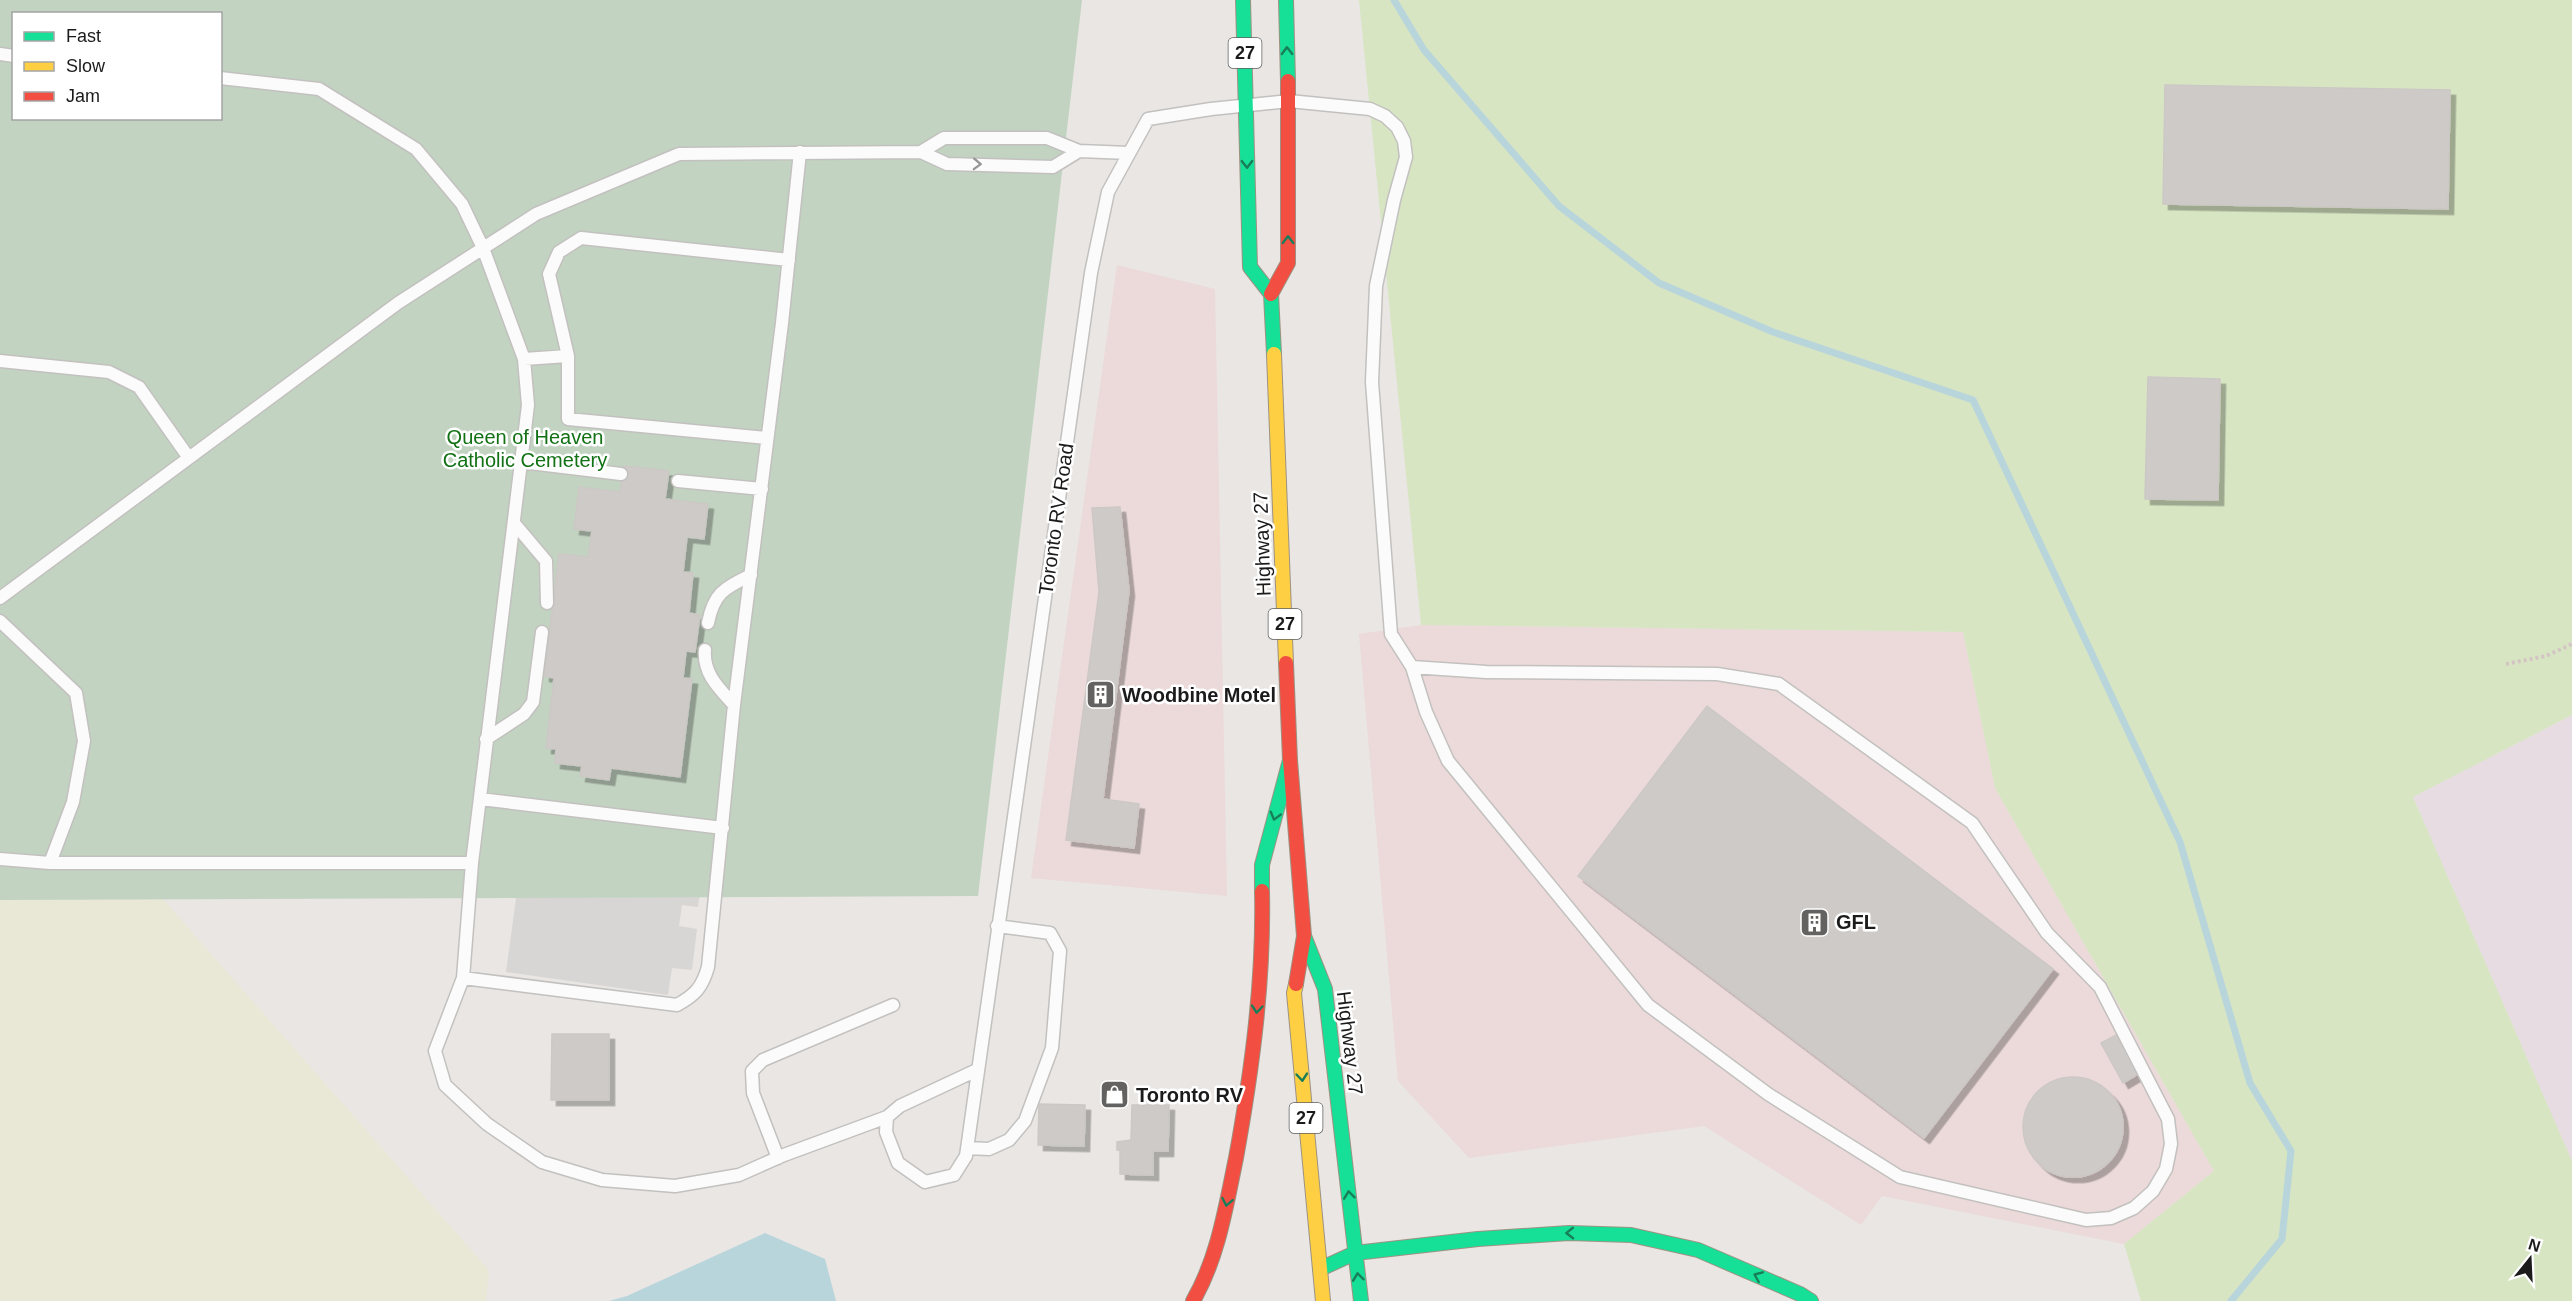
<svg xmlns="http://www.w3.org/2000/svg" width="2572" height="1301" viewBox="0 0 2572 1301" font-family="Arial,sans-serif">
	<style>
		.residential { fill: #d8d6d5 }
		.commercial { fill: #ebdad9 }
		.industrial { fill: #e7dce2 }
		.farmland { fill: #e9e8d6 }
		.grass { fill: #d7e5c3 }
		.cemetery { fill: #c2d3c1; fill-rule: evenodd }
		.water { fill: #b8d5db }
		.lines { fill: none; stroke-linecap: round; stroke-linejoin: round }
		.stream { stroke: #b8d5db; stroke-width: 7 }
		.building { fill: #cecac8; stroke: #ccc8c5; stroke-width: 1.5; filter: url(#shadow) }
		.lane-casing { stroke: #c2c1bf; stroke-width: 15 }
		.fast-casing { stroke: #9d9282; stroke-width: 16 }
		.slow-casing { stroke: #9d9282; stroke-width: 16 }
		.jam-casing { stroke: #9d9282; stroke-width: 16 }
		.path { stroke: #d4c5c4; stroke-width: 4; stroke-dasharray: 3 3; stroke-linecap: butt }
		.lane { stroke: #fcfbfb; stroke-width: 12 }
		.fast { stroke: #16e098; stroke-width: 14 }
		.slow { stroke: #ffcf43; stroke-width: 14 }
		.jam { stroke: #f24e42; stroke-width: 14 }
		.oneway { stroke: #187e5a }
		.oneway2 { stroke: #979696 }
		.labels { text-anchor: middle; stroke-width: 5; stroke-linejoin: round; paint-order: stroke }
		.shield { fill: #fff; stroke: #5f5f5f; stroke-width: 1.5 }
		.shield-label { font-size: 18px; font-weight: bold; fill: #1b1b1b }
		.park-label { font-size: 20px; fill: #117114; stroke: #fff }
		.street-label { font-size: 20px; fill: #1b1b1b; stroke: #fff }
		.poi-label { font-size: 20px; font-weight: bold; fill: #1b1b1b; stroke: #fff; text-anchor: start }
	</style>
	<defs>
		<filter id="shadow"><feDropShadow dx="5.5" dy="5.5" stdDeviation="0" flood-color="#0004"/></filter>
	</defs>
	<rect width="100%" height="100%" fill="#e9e6e3"/>
	<path class="residential" d="M706,849L698,907L682,905L679,926L697,929L692,970L672,968L668,995L506,972L518,884Z"/>
	<path class="commercial" d="M1117,265L1215,289L1227,896L1031,878Z
		M1421,625L1963,632L1995,788L2214,1171L2124,1244L1882,1196L1861,1225L1704,1126L1469,1158L1398,1081L1359,634Z"/>
	<path class="industrial" d="M2572,715V1161L2413,797Z"/>
	<path class="farmland" d="M162,898L489,1270L486,1301H0V900Z"/>
	<path class="grass" d="M1359,0H2572V715L2413,797L2572,1161V1301H2141L2124,1244L2214,1171L1995,788L1963,632L1421,625Z"/>
	<path class="cemetery" d="M0,0H1082L978,896L0,900ZM14,14H220V118H14Z"/>
	<path class="water" d="M765,1233L825,1259L836,1301H609L627,1296Z"/>
	<g class="lines">
		<path class="stream" d="M1394,0L1424,50L1559,206L1659,283L1773,332L1973,400L2180,842L2250,1083L2291,1151L2282,1239L2231,1301"/>
	</g>
	<path class="building" d="M2165,85L2450,90L2448,209L2163,204Z
		M2148,377L2220,379L2218,500L2145,499Z
		M624,466L669,471L665,499L708,504L704,539L687,537L683,572L693,573L689,613L700,615L695,652L686,651L683,678L692,679L680,777L611,768L609,780L580,776L582,766L555,763L556,749L546,748L554,678L544,676L559,554L588,557L592,531L574,529L579,487L620,492Z
		M1120,507L1129,591L1103,799L1139,804L1134,848L1066,840L1099,592L1092,508Z
		M1707,706L2053,969L1924,1138L1578,876Z
		M552,1034H609V1100H551Z
		M2118,1034L2140,1073L2123,1083L2101,1043Z
		M2023 1127a50 50 0 1 1 100 0a50 50 0 1 1-100 0Z
		M1039,1104L1085,1105L1084,1146L1038,1145Z
		M1132,1105H1169L1168,1151H1153V1175L1120,1174V1150H1117V1142L1131,1140Z"/>
	<g class="lines">
		<defs>
			<path id="lane" d="M0,54L14,56
				M220,78L319,89L416,149L462,204L483,248L524,359L528,405L472,863
				M921,152L944,138H1047L1079,151L1129,153
				M568,356V419L767,438
				M524,359L568,356L549,274L559,252L581,238L789,260
				M0,361L109,372L139,387L189,458
				M521,462L621,474
				M678,481L762,489
				M514,523L546,561L547,603
				M0,598L398,303L536,214L679,154L921,152L947,164L1053,167L1079,151
				M0,621L76,693L84,741L73,802L50,863
				M708,623C714,592 725,588 751,575
				M705,650C703,674 719,688 734,705
				M486,739L524,714L533,702L542,632
				M480,799L723,828
				M0,859L50,863H472L463,978L435,1051L445,1085L487,1124L542,1162L602,1180L675,1186L739,1175L784,1155L887,1117
				M463,978L677,1005C695,995 702,988 708,967L734,705L782,323L800,152
				M977,1070L900,1106L887,1117L886,1132L898,1163L925,1182L954,1175L966,1156L1091,273L1108,192L1148,119L1211,109L1289,101L1370,109L1385,116L1397,127L1404,141L1406,157L1394,200L1376,286L1372,382L1391,634L1412,667L1426,712L1448,761L1648,1005L1768,1094L1900,1177L2086,1220L2111,1218L2134,1208L2153,1191L2166,1169L2171,1144L2168,1119L2100,987L2047,933L1972,823L1779,684L1717,674L1486,672L1412,667
				M967,1148L989,1149L1009,1140L1025,1121L1052,1048L1060,951L1050,933L997,926
				M778,1158L753,1093L752,1071L763,1060L893,1005"/>
			<path id="fast" d="M1243,0L1250,267L1271,294L1274,354
				M1286,0L1288,81
				M1262,891V865L1290,760
				M1304,936L1325,989L1361,1301
				M1320,1269L1355,1253L1478,1239L1569,1233L1631,1235L1698,1250L1800,1294L1811,1301"/>
			<path id="slow" d="M1274,354L1286,663
				M1296,984L1294,993L1323,1301"/>
			<path id="jam" d="M1271,294L1288,263V81
				M1286,663L1290,760L1304,936L1296,984
				M1193,1301C1218,1258 1226,1206 1236,1158C1252,1070 1264,981 1262,891"/>
		</defs>
		<use href="#lane" class="lane-casing"/>
		<use href="#fast" class="fast-casing"/>
		<use href="#slow" class="slow-casing"/>
		<use href="#jam" class="jam-casing"/>
		<path class="path" d="M2506,664L2546,656L2572,644"/>
		<use href="#lane" class="lane"/>
		<use href="#fast" class="fast"/>
		<use href="#slow" class="slow"/>
		<use href="#jam" class="jam"/>
	</g>
	<defs><path id="oneway-chevron" d="M-2-3.5L2.5 0L-2 3.5" fill="none" stroke-width="1.6" stroke-linecap="round" stroke-linejoin="round" transform="scale(1.5)"/></defs>
	<g class="oneway">
		<use href="#oneway-chevron" transform="translate(1287 51) rotate(-91)"/>
		<use href="#oneway-chevron" transform="translate(1247 164) rotate(89)"/>
		<use href="#oneway-chevron" transform="translate(1288 240) rotate(-90)"/>
		<use href="#oneway-chevron" transform="translate(1275 816) rotate(105)"/>
		<use href="#oneway-chevron" transform="translate(1257 1009) rotate(95)"/>
		<use href="#oneway-chevron" transform="translate(1302 1077) rotate(85)"/>
		<use href="#oneway-chevron" transform="translate(1349 1195) rotate(-97)"/>
		<use href="#oneway-chevron" transform="translate(1227 1202) rotate(101)"/>
		<use href="#oneway-chevron" transform="translate(1570 1233) rotate(179)"/>
		<use href="#oneway-chevron" transform="translate(1758 1276) rotate(-157)"/>
		<use href="#oneway-chevron" transform="translate(1358 1277) rotate(-97)"/>
	</g>
	<use class="oneway2" href="#oneway-chevron" transform="translate(977 164) rotate(2)"/>
	<defs>
		<symbol id="building-square" viewBox="-11 -11 22 22"><rect x="-9" y="-9" width="18" height="18" rx="4" fill="#636261" stroke="#fff"/><path d="M-4-6H4V6H1V3H-1V6H-4ZM-2.5-4.3h1.7v1.8h-1.7ZM.8-4.3h1.7v1.8H.8ZM-2.5-1h1.7V.8h-1.7ZM.8-1h1.7V.8H.8Z" fill="#fff"/></symbol>
		<symbol id="shop-square" viewBox="-11 -11 22 22"><rect x="-9" y="-9" width="18" height="18" rx="4" fill="#636261" stroke="#fff"/><path d="M-5-2.5h2.3a2.7 3.5 0 0 1 5.4 0H5L5.5 6h-11ZM-1.5-2.5h3a1.5 2.3 0 0 0-3 0Z" fill="#fff"/></symbol>
	</defs>
	<g fill-rule="evenodd">
		<use href="#building-square" x="1084" y="678" width="33" height="33"/>
		<use href="#building-square" x="1798" y="906" width="33" height="33"/>
		<use href="#shop-square" x="1098" y="1078" width="33" height="33"/>
	</g>
	<g class="labels">
		<g class="shield">
			<rect x="1228.5" y="38" width="33" height="30" rx="4.5"/>
			<rect x="1268.5" y="609" width="33" height="30" rx="4.5"/>
			<rect x="1289.5" y="1103" width="33" height="30" rx="4.5"/>
		</g>
		<g class="shield-label">
			<text x="1245" y="59">27</text>
			<text x="1285" y="630">27</text>
			<text x="1306" y="1124">27</text>
		</g>
		<g class="park-label">
			<text x="525" y="444">Queen of Heaven<tspan x="525" dy="23">Catholic Cemetery</tspan></text>
		</g>
		<g class="street-label">
			<text transform="translate(1056 519) rotate(-82)" y="7">Toronto RV Road</text>
			<text transform="translate(1262 544) rotate(-92)" y="7">Highway 27</text>
			<text transform="translate(1350 1043) rotate(83)" y="7">Highway 27</text>
		</g>
		<g class="poi-label">
			<text x="1122" y="702">Woodbine Motel</text>
			<text x="1836" y="929">GFL</text>
			<text x="1136" y="1102">Toronto RV</text>
		</g>
	</g>
	<rect x="12" y="12" width="210" height="108" fill="#ffffff" stroke="#a4a4a4" stroke-width="1.5"/>
	<rect x="24" y="32" width="30" height="9" fill="#16e098" stroke="#a4a4a4" stroke-width="1.5"/>
	<text x="66" y="42" font-size="18" fill="#1b1b1b">Fast</text>
	<rect x="24" y="62" width="30" height="9" fill="#ffcf43" stroke="#a4a4a4" stroke-width="1.5"/>
	<text x="66" y="72" font-size="18" fill="#1b1b1b">Slow</text>
	<rect x="24" y="92" width="30" height="9" fill="#f24e42" stroke="#a4a4a4" stroke-width="1.5"/>
	<text x="66" y="102" font-size="18" fill="#1b1b1b">Jam</text>
	<g transform="translate(2530 1259) rotate(18)" stroke="#ffffff" stroke-width="4.5" paint-order="stroke">
	<path d="M0-4.5L10 22L0 15L-10 22Z" fill="#1b1b1b"/>
	<text y="-9" font-size="16" font-weight="bold" text-anchor="middle" fill="#1b1b1b">N</text>
	</g>
</svg>
